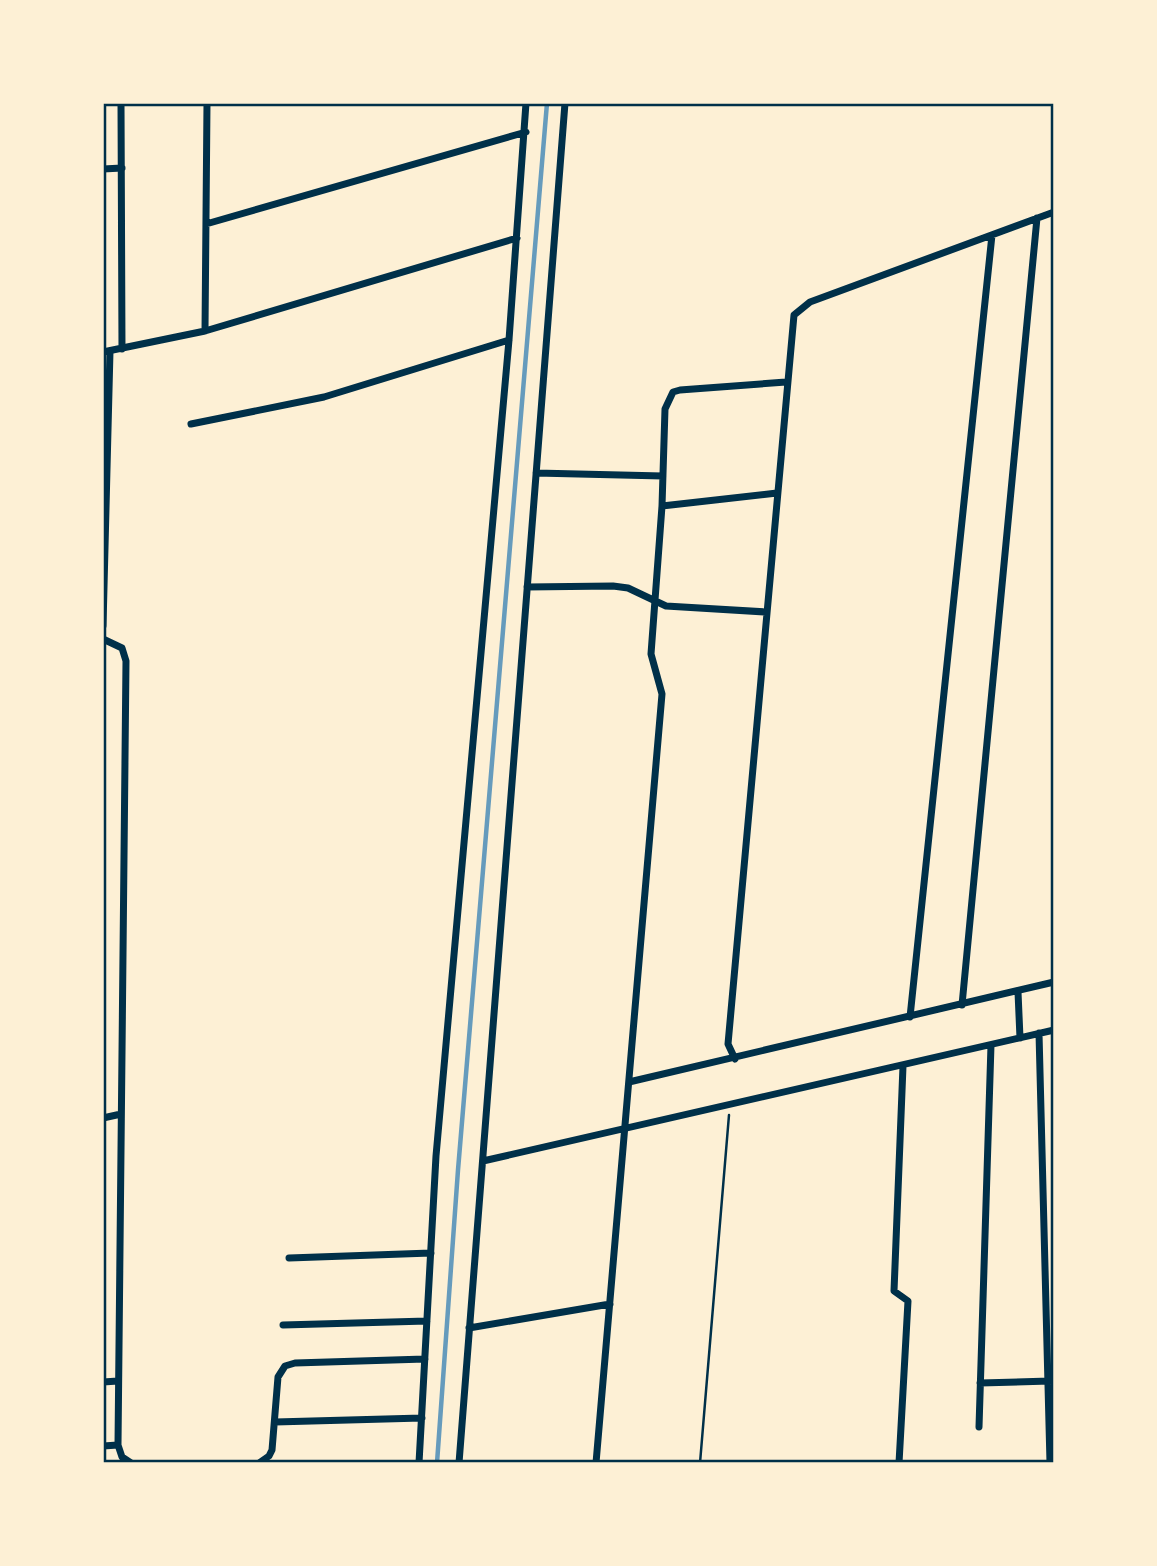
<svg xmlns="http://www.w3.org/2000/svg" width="1157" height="1566" viewBox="0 0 1157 1566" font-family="'Roboto Condensed',sans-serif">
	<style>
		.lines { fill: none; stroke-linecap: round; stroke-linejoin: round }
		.stream { stroke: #669bbc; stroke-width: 4.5 }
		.path { stroke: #003049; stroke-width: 2.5 }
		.minor { stroke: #003049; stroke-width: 7 }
		.neatline { fill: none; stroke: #003049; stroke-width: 2.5 }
	</style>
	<rect width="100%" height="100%" fill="#fdf0d5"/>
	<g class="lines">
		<path class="stream" d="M437,1463L458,1170L547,103"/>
		<path class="path" d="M700,1463L729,1115"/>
		<path class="minor" d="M121,103L122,349
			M103,169L122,168
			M206,224L526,132
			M205,331L207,103
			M103,352L205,331L517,238
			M191,424L324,397L509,340
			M536,473L663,476
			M662,506L777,493
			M527,587L613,586L628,588L666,606L766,612
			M103,626L110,351
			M103,639L122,648L126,661L118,1445L122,1457L131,1463
			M1018,992L1020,1038
			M962,1005L1037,218
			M910,1017L992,235
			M1039,1033L1050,1463
			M735,1059L728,1044L794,315L810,302L1054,212
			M629,1082L1054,982
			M103,1118L121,1114
			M483,1161L1054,1030
			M289,1258L431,1253
			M283,1325L427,1321
			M469,1328L610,1304
			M103,1382L118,1381
			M980,1383L1050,1381
			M275,1422L422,1418
			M979,1427L991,1045
			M103,1446L118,1445
			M259,1463L269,1456L272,1450L278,1377L285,1366L295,1363L425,1359
			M419,1463L436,1156L509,340L526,103
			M459,1463L565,103
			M596,1463L662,694L651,654L662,506L665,409L673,392L680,390L786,382
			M899,1463L908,1301L894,1291L903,1066"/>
	</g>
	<rect width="1157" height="1566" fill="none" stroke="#fdf0d5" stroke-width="210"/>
	<rect x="105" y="105" width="947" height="1356" class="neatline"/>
</svg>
